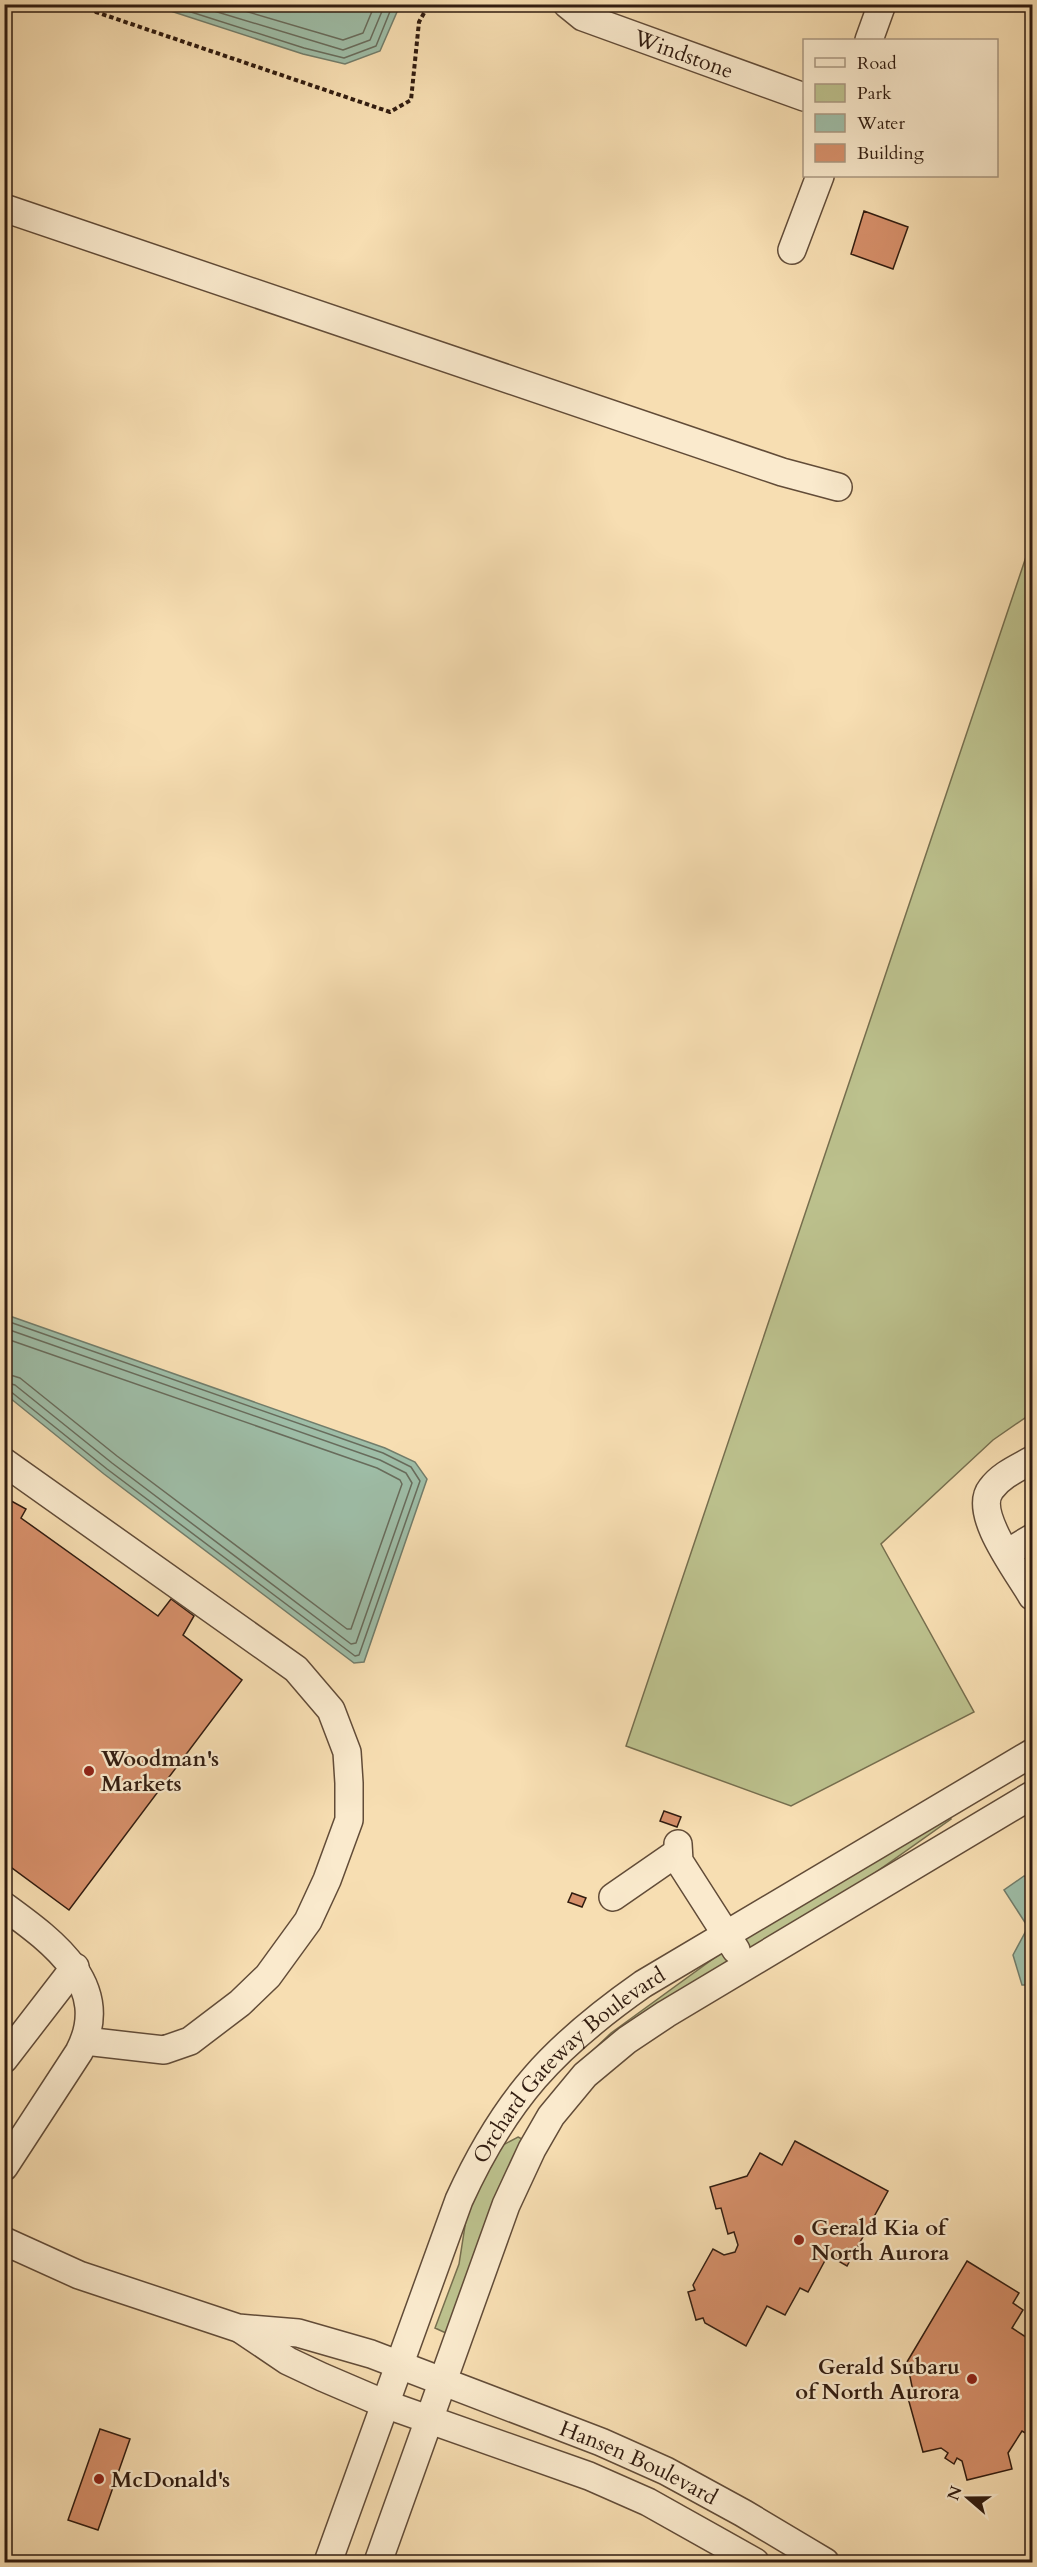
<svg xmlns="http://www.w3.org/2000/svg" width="1037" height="2567" viewBox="0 0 1037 2567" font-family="Cardo,serif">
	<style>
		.green { fill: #bcc18d; stroke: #766e4e; stroke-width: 1.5 }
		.water { fill: #9ebda7; stroke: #727d6b; stroke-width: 1.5 }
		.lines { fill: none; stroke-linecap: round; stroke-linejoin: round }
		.shore { stroke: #686c5c; stroke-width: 1.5 }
		.building { fill: #d7906b; stroke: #311c10; stroke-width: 1.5 }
		.minor-casing { stroke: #624c38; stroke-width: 30 }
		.path { stroke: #311c10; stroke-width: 4; stroke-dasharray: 4.5 3; stroke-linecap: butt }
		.minor { stroke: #faeacd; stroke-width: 27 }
		.poi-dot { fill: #8f2418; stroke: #faeacd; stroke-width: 2 }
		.labels { text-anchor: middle; stroke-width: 4.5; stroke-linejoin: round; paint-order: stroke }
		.street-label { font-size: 22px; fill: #311c10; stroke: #faeacd }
		.poi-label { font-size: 22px; font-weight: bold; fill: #311c10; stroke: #faeacd; text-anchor: start }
	</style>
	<rect width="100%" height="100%" fill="#f7deb2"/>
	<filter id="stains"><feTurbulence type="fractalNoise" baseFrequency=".00333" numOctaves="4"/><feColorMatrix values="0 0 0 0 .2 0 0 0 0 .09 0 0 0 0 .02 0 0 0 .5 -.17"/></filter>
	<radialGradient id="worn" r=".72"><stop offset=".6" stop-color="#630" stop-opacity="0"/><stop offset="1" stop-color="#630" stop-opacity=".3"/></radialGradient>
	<path class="green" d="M1032,539V1413L993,1440L881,1544L974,1712L791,1806L626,1746Z
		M949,1816L951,1819L852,1889L751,1950L743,1943L746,1936Z
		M724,1951L729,1962L571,2075L568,2074L611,2033Z
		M518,2137L524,2140L505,2176L448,2334L435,2328L459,2264L468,2207L501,2146Z"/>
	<path class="water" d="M152,5L400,4V5L380,51L345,64L303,54Z
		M4,1314L385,1448L415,1462L427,1479L364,1662L354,1663L104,1474L5,1394Z
		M1024,1876L1032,1877V1985H1022L1013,1955L1028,1927L1004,1890Z"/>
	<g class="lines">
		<path class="shore" d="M166,4L304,48L344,58L376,46L393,4
			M191,4L343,50L370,40L385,4
			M221,4L343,40L363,33L375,4
			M4,1320L383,1453L411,1467L420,1481L359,1655L355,1656L107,1469L10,1391L4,1390
			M4,1328L380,1460L406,1473L412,1483L356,1643L351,1644L112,1463L15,1385L4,1382
			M4,1338L377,1468L400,1480L402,1484L351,1629H347L117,1456L20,1378L4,1373"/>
	</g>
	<path class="building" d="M864,211L908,227L893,269L851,254Z
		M4,1497L26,1509L21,1518L158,1616L171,1599L194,1616L183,1635L242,1680L69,1910L4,1862Z
		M664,1811L681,1817L677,1827L660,1821Z
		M572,1893L586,1898L582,1907L568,1902Z
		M795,2141L888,2191L847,2266L828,2255L808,2292L800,2288L785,2315L767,2306L746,2346L705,2323L703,2318L696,2320L688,2292L695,2290L693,2285L713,2249L724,2255L735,2252L738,2245L734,2232L728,2234L721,2208L716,2209L710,2187L747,2176L760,2153L782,2165Z
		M967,2261L1019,2293L1013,2303L1023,2310L1012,2328L1032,2341V2437L1022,2431L1008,2453L1012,2469L967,2480L962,2461L957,2458L954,2464L945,2458L948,2453L941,2448L923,2452L908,2398L914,2396L907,2362Z
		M100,2429L130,2439L98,2530L68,2520Z"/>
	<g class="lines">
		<defs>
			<g id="minor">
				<path id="s1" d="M567,4L583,17L804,97"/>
				<path d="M869,40L882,4"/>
				<path d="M4,208L782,472L838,487"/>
				<path d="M792,250L820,176"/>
				<path d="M1032,1460C1018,1468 1001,1475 991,1489C972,1513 1019,1573 1032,1596"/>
				<path d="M4,1462L296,1669L331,1710L347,1752L349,1783V1820L327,1880L308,1921L268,1976L240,2003L190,2041L164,2050L85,2041"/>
				<path d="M1007,1553L1032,1538"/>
				<path d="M678,1844L679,1861L736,1950"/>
				<path d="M613,1897L678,1852"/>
				<path d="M4,1906C52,1941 114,1985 79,2052L4,2167"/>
				<path d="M4,2059L75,1967"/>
				<path id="s2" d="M4,2241L79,2275L238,2328L298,2333L371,2354L601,2442L666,2471L743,2513L825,2562"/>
				<path d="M242,2330L288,2361L322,2377L385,2404L589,2476L648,2502L755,2562"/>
				<path id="s3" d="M328,2562L459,2200C505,2099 553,2047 643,1984L1032,1753"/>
				<path d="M378,2562L506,2205L532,2149L551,2116L585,2075L627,2040L666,2014L1032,1795"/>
			</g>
		</defs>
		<use href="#minor" class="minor-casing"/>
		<path class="path" d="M93,4L96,12L390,112L411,100L419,22L429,4"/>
		<use href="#minor" class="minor"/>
	</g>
	<g class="poi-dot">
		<circle cx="89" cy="1771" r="6"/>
		<circle cx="799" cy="2240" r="6"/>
		<circle cx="972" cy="2379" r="6"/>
		<circle cx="99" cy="2479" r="6"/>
	</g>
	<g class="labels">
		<g class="street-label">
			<text dy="8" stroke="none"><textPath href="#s1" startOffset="128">Windstone</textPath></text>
			<text dy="8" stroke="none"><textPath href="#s3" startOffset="562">Orchard Gateway Boulevard</textPath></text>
			<text dy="8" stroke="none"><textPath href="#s2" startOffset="675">Hansen Boulevard</textPath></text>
		</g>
		<g class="poi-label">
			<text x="101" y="1766">Woodman's<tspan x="101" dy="25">Markets</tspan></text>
			<text x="811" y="2235">Gerald Kia of<tspan x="811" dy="25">North Aurora</tspan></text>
			<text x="960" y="2374" text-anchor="end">Gerald Subaru<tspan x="960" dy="25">of North Aurora</tspan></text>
			<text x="111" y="2487">McDonald's</text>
		</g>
	</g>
	<rect width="1037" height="2567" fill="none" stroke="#f7deb2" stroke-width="24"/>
	<rect x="6" y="6" width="1025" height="2555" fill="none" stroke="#311c10" stroke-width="3"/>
	<rect x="12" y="12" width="1013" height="2543" fill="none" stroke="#311c10" stroke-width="1.5"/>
	<rect x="803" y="39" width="195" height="138" fill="#faeacd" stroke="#aa9881" stroke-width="1.5"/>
	<rect x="815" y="58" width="30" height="9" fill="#faeacd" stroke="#aa9881" stroke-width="1.5"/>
	<text x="857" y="69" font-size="18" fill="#311c10">Road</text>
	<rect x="815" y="84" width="30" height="18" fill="#bcc18d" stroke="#aa9881" stroke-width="1.5"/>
	<text x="857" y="99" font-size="18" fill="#311c10">Park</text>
	<rect x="815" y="114" width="30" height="18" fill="#9ebda7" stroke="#aa9881" stroke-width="1.5"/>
	<text x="857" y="129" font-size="18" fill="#311c10">Water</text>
	<rect x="815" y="144" width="30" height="18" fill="#d7906b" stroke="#aa9881" stroke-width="1.5"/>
	<text x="857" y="159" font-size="18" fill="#311c10">Building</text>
	<g transform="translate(968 2498) rotate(290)" stroke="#faeacd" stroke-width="4.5" paint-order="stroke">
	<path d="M0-4.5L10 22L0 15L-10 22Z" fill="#311c10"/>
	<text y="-9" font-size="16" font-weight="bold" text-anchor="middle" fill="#311c10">N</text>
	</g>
	<rect width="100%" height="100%" filter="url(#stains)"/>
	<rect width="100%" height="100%" fill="url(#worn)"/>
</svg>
